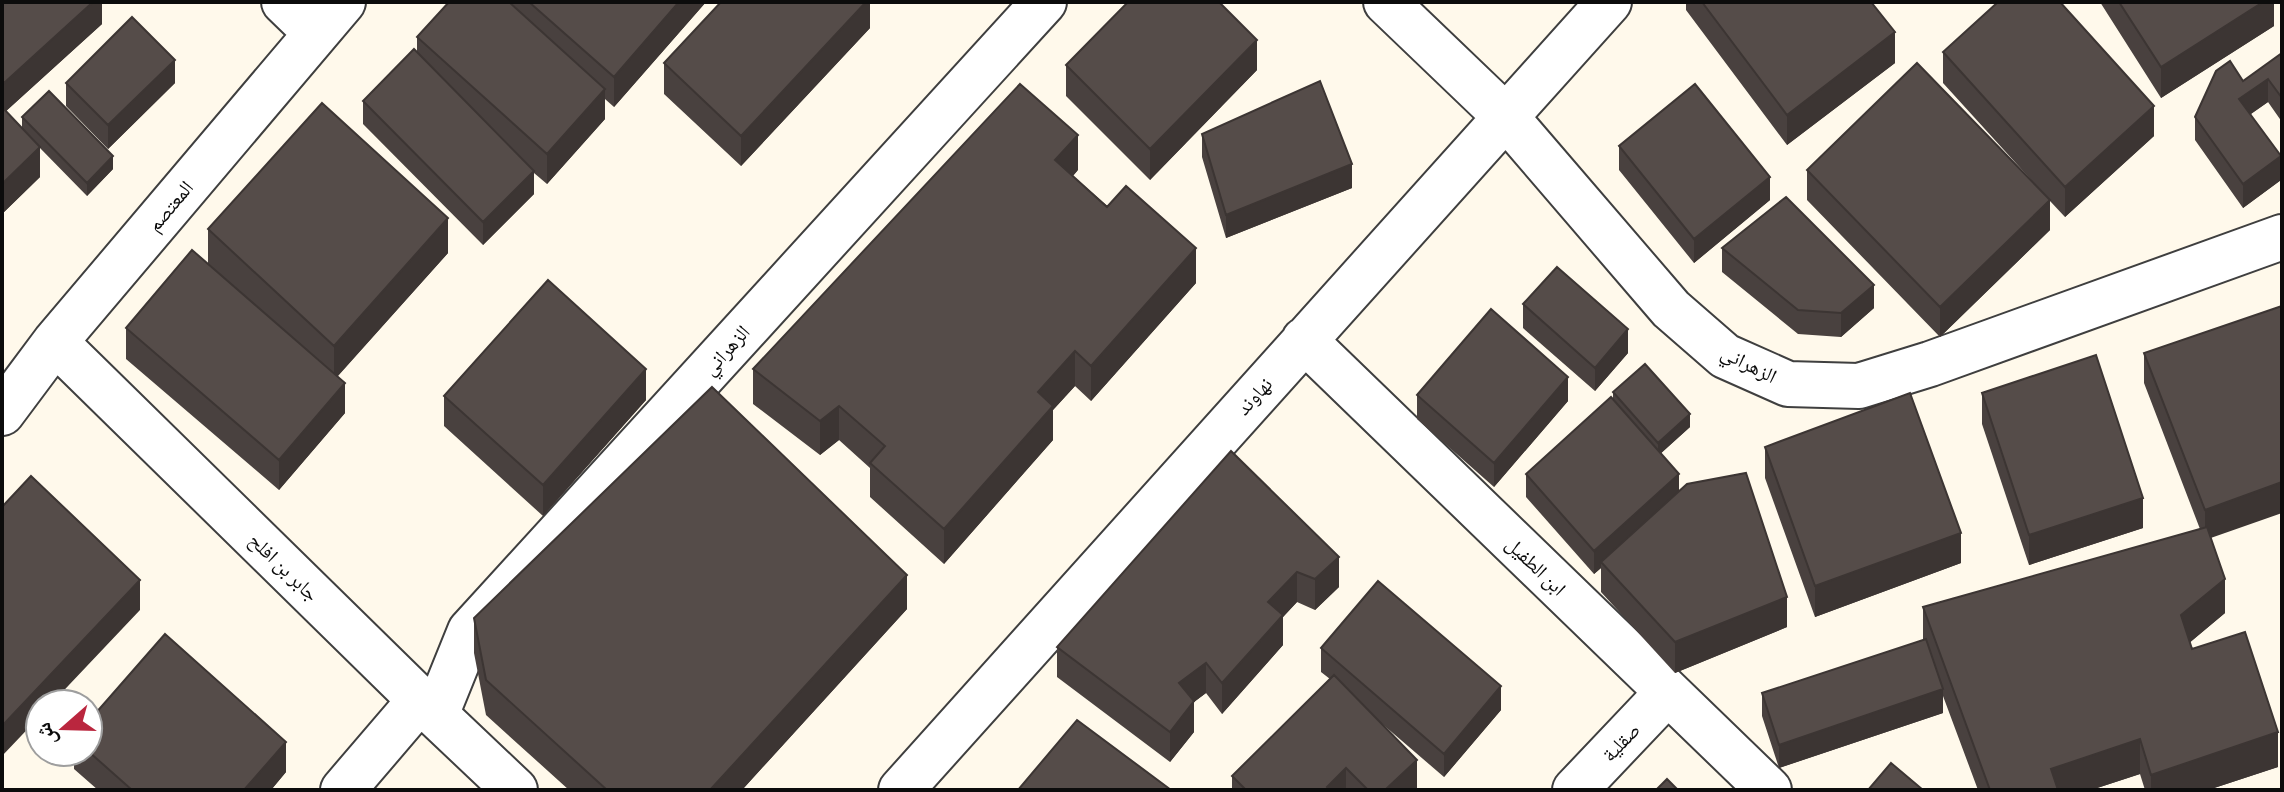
<svg xmlns="http://www.w3.org/2000/svg" width="2284" height="792" viewBox="0 0 2284 792" font-family="Bitter,'Noto Naskh Arabic',serif">
	<style>
		.lines { fill: none; stroke-linecap: round; stroke-linejoin: round }
		.minor-casing { stroke: #3f3f3f; stroke-width: 48 }
		.minor { stroke: #fff; stroke-width: 44 }
		.wall { fill: #49413f }
		.shaded-wall { fill: #3c3533 }
		.building { fill: #554c49; stroke: #3c3533; stroke-width: 2 }
		.labels { text-anchor: middle; stroke-width: 8; stroke-linejoin: round; paint-order: stroke }
		.street-label { font-size: 20px; fill: #0c0c0c; stroke: #fff }
	</style>
	<rect width="100%" height="100%" fill="#fff9eb"/>
	<g class="lines">
		<defs>
			<path id="minor" d="M284,2L316,33
				M1386,2L1506,117L1671,309L1725,356L1788,384L1859,386L1930,364L2282,237
				M1304,340L1769,790
				M55,342L420,700L515,790
				M2,413L55,342L343,2
				M436,715L470,631L1044,2
				M343,790L420,700
				M901,790L1609,2
				M1575,790L1667,693"/>
		</defs>
		<use href="#minor" class="minor-casing"/>
		<use href="#minor" class="minor"/>
	</g>
	<path class="wall" d="M2,2H102V24L6,111L22,128V117L113,169L87,196L40,148V177L2,214Z
		M449,2H706L614,107L605,99V119L547,184L534,173V194L483,245L363,124V101L417,53V37Z
		M870,2V28L741,166L664,94V63Z
		M1686,2H1871L1895,63L1787,145L1686,10Z
		M2100,2H2274V26L2161,98Z
		M1943,52L2154,136L2065,217L2050,201V230L1940,337L1807,200V170L2034,183L1943,83Z
		M2282,53V122L2268,102L2251,114L2281,180L2243,208L2195,140V117Z
		M1066,65L1257,70L1150,180L1066,96Z
		M66,83H175L108,149L66,106Z
		M1202,134L1352,188L1226,238L1202,157Z
		M1619,146L1770,200L1694,263L1619,170Z
		M1078,170L1073,176L1196,283L1091,401L1075,386L1053,410V440L944,564L870,497V468L839,440L820,455L753,404V369Z
		M208,229L448,253L338,376L345,413L279,490L126,359V328L208,263Z
		M1722,248L1874,308L1841,337L1798,334L1722,272Z
		M1523,304L1628,353L1595,391L1523,328Z
		M2282,306L2211,538L2225,613L2190,642L2192,649L2278,767L2208,790H2145L2140,774L2091,790H1978L1943,696V713L1779,768L1762,716V693L1923,640V607L2200,529L2144,383V353Z
		M1613,392L1690,427L1661,453L1679,491L1787,627L1675,673L1601,592V568L1594,574L1526,497V474L1613,399Z
		M1982,393L2143,528L2029,565L1982,424Z
		M1417,395L1568,401L1494,487L1417,419Z
		M444,396L646,400L543,516L444,426Z
		M1765,447L1961,563L1815,617L1765,478Z
		M1231,451L1339,587L1315,610L1297,602L1283,617V645L1222,714L1206,693L1194,702V732L1170,762L1057,677V647Z
		M907,609L742,790H569L486,715L474,653V618Z
		M1321,648L1501,710L1444,777L1380,722L1417,760V790H1232V776L1330,679L1321,672Z
		M88,722L286,772L271,790H98L74,769V752H88Z"/>
	<path class="shaded-wall" d="M90,2H102V24L4,113V83Z
		M679,2H706L614,107V77Z
		M866,2H870V28L741,166V136Z
		M2263,2H2274V26L2161,98V67Z
		M1895,32V63L1787,145V115Z
		M1257,40V70L1150,180V149Z
		M175,60V83L108,149V125Z
		M2268,79V102L2239,122V99Z
		M605,89V119L547,184V154Z
		M2154,106V136L2065,217V187Z
		M1078,135V170L1055,195V160Z
		M40,147V177L2,214V184Z
		M113,156V169L87,196V183Z
		M2281,156V180L2243,208V184Z
		M1352,164V188L1226,238V215Z
		M534,171V194L483,245V222Z
		M1770,177V200L1694,263V239Z
		M2050,200V230L1940,337V307Z
		M448,218V253L334,380V346Z
		M1196,248V283L1091,401V366Z
		M1874,285V308L1841,337V313Z
		M1628,329V353L1595,391V368Z
		M1075,351V386L1053,410V440L944,564V529L1038,392Z
		M646,369V400L543,516V485Z
		M1568,377V401L1494,487V463Z
		M345,383V413L279,490V460Z
		M839,406V440L820,455V421Z
		M1690,414V427L1658,456V443Z
		M1679,474V497L1601,562V568L1594,574V551Z
		M2282,482V513L2205,540V510Z
		M2143,498V528L2029,565V535Z
		M1961,533V563L1815,617V586Z
		M1339,557V587L1315,610V579Z
		M1297,572V602L1283,617V645L1222,714V683L1268,602Z
		M907,575V609L742,790H710Z
		M2225,579V613L2181,650V615Z
		M140,580V610L51,704H40V716L2,756V726Z
		M1787,597V627L1675,673V642Z
		M1206,663V693L1194,702V732L1170,762V732L1179,683Z
		M1501,686V710L1444,777V754Z
		M1943,689V713L1779,768V745Z
		M2278,732V767L2208,790H2151V775Z
		M2140,739V774L2091,790H2051V769Z
		M286,742V772L271,790H244Z
		M1417,760V790H1385Z
		M1346,768V790H1327V787Z"/>
	<path class="building" d="M2,2H93L4,83L2,80Z
		M449,2H509L605,89L547,154L417,37Z
		M529,2H679L614,77Z
		M721,2H866L741,136L664,63Z
		M1128,2H1219L1257,40L1150,149L1066,65Z
		M1702,2H1871L1895,32L1787,115Z
		M1998,2H2060L2154,106L2065,187L1943,52Z
		M2119,2H2263L2161,67Z
		M132,17L175,60L108,125L66,83Z
		M414,49L534,171L483,222L363,101Z
		M2282,53V98L2268,79L2239,99L2281,156L2243,184L2195,117L2216,71L2230,61L2243,81Z
		M1917,63L2050,200L1940,307L1807,170Z
		M1320,81L1352,164L1226,215L1202,134Z
		M1020,84L1078,135L1055,160L1107,207L1126,186L1196,248L1091,366L1075,351L1038,392L1053,406L944,529L870,463L885,446L839,406L820,421L753,369Z
		M1695,84L1770,177L1694,239L1619,146Z
		M49,91L113,156L87,183L22,117Z
		M322,103L448,218L334,346L208,229Z
		M2,107L40,147L2,184Z
		M1786,197L1874,285L1841,313L1798,310L1722,248Z
		M192,250L345,383L279,460L126,328Z
		M1557,267L1628,329L1595,368L1523,304Z
		M548,280L646,369L543,485L444,396Z
		M2282,306V482L2205,510L2144,353Z
		M1491,309L1568,377L1494,463L1417,395Z
		M2096,355L2143,498L2029,535L1982,393Z
		M1645,364L1690,414L1658,443L1613,392Z
		M712,387L907,575L710,790H607L486,680L474,618Z
		M1910,393L1961,533L1815,586L1765,447Z
		M1611,397L1679,474L1594,551L1526,474Z
		M1231,451L1339,557L1315,579L1297,572L1268,602L1283,615L1222,683L1206,663L1179,683L1194,701L1170,732L1057,647Z
		M1746,473L1787,597L1675,642L1601,562L1687,484Z
		M31,476L140,580L2,726V507Z
		M2207,527L2225,579L2181,615L2192,649L2245,632L2278,732L2151,775L2140,739L2051,769L2058,790H1990L1923,607Z
		M1378,581L1501,686L1444,754L1321,648Z
		M165,634L286,742L244,790H132L88,751V722Z
		M1926,639L1943,689L1779,745L1762,693Z
		M1334,675L1417,760L1385,790H1368L1346,768L1327,787L1330,790H1246L1232,776Z
		M1077,720L1171,790H1018Z
		M1891,763L1923,790H1868Z
		M1667,779L1678,790H1656Z"/>
	<g class="labels">
		<g class="street-label">
			<text transform="translate(170 206) rotate(-50)" y="7">المعتصم</text>
			<text transform="translate(726 350) rotate(-48)" y="7">الزهراني</text>
			<text transform="translate(1749 364) rotate(27)" y="7">الزهراني</text>
			<text transform="translate(1254 396) rotate(-48)" y="7">نهاوند</text>
			<text transform="translate(1536 566) rotate(44)" y="7">ابن الطفيل</text>
			<text transform="translate(284 567) rotate(44)" y="7">جابر بن افلح</text>
			<text transform="translate(1621 742) rotate(-46)" y="7">صقلية</text>
		</g>
	</g>
	<rect width="2284" height="792" fill="none" stroke="#0c0c0c" stroke-width="8"/>
	<g transform="translate(64 728) rotate(250)"><circle r="38" fill="#ffffff" stroke="#9e9e9e" stroke-width="2"/>
	<path d="M0-6L14 30L0 20L-14 30Z" fill="#ba263e"/>
	<text y="-12" font-size="22" font-weight="bold" text-anchor="middle" fill="#0c0c0c">ش</text>
	</g>
</svg>
